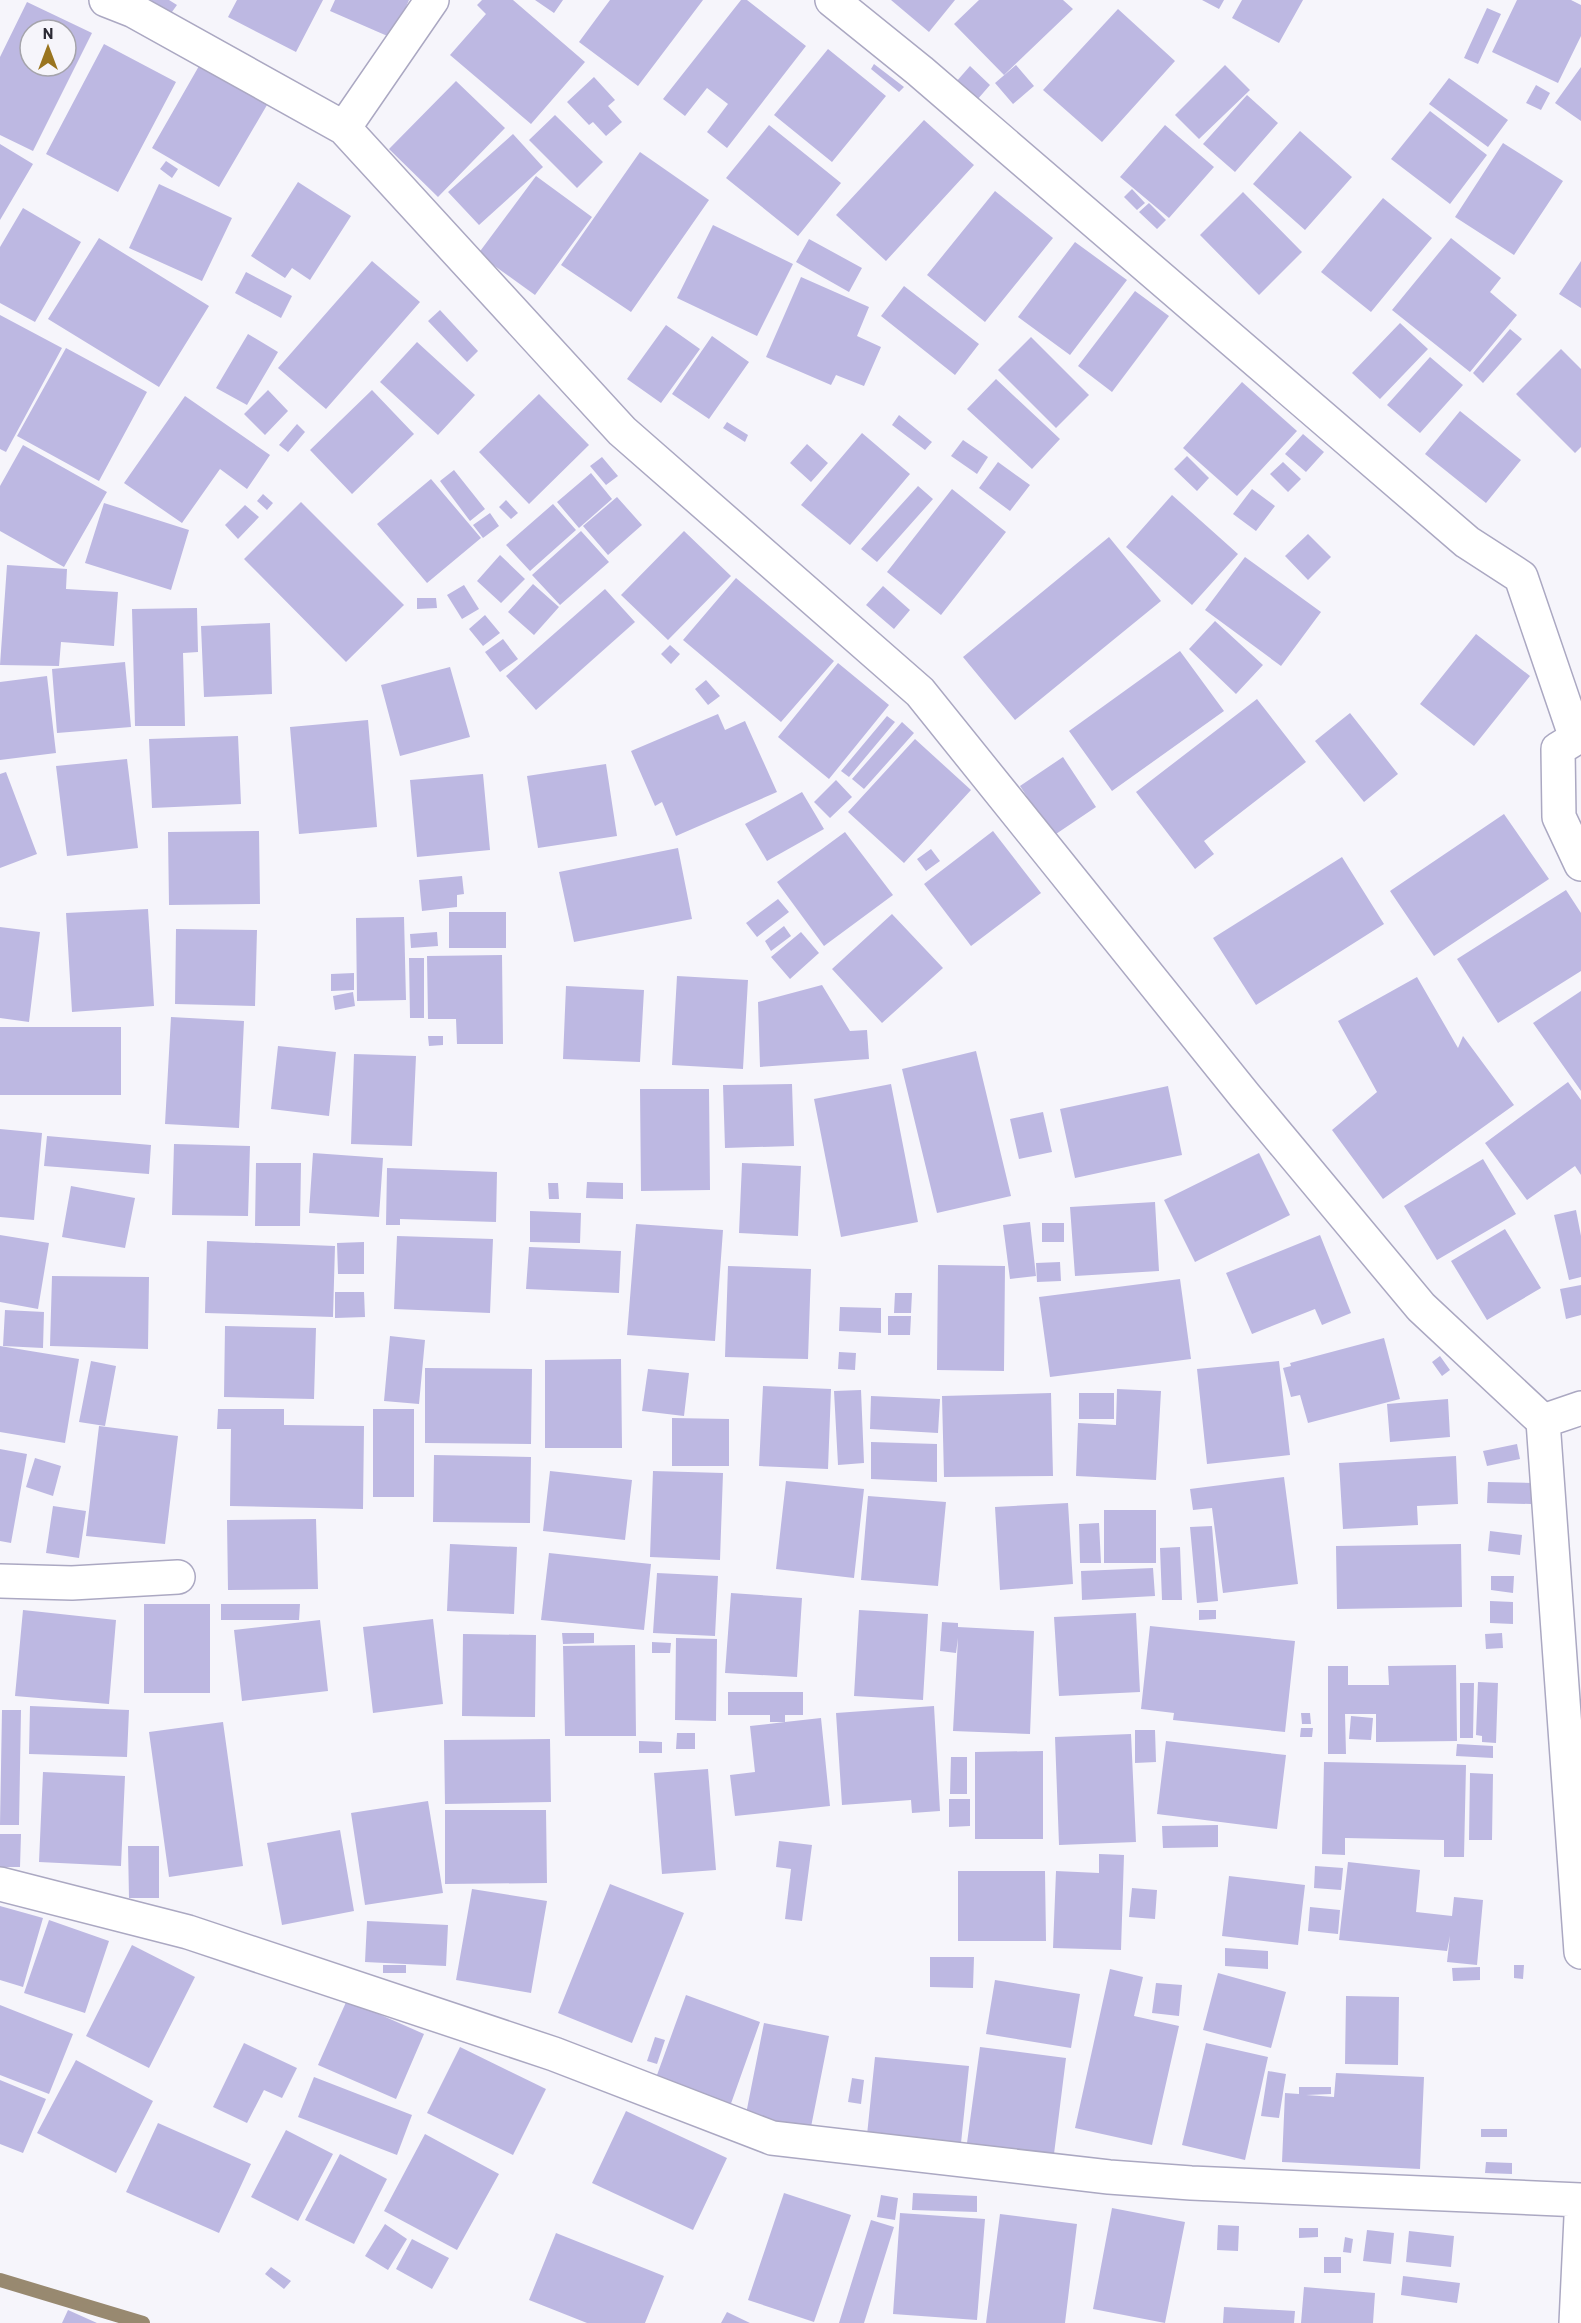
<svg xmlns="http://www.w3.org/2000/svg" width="1581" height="2323" viewBox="0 0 1581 2323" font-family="Barlow,sans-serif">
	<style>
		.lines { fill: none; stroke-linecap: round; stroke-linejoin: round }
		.stream { stroke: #988970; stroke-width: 14 }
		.building { fill: #bdb8e2; fill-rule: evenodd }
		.minor-casing { stroke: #aba8c2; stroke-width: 36 }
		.minor { stroke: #fff; stroke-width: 33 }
	</style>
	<rect width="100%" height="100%" fill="#f6f5fb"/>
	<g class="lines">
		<path class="stream" d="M0,2280L143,2323"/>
	</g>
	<path class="building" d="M152,0H169L177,5L169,16L150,3Z
		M237,0H323L296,52L228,17Z
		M335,0H409L392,38L330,11Z
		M482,0H513L585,62L531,124L450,55L486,14L477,5Z
		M535,0H563L554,13Z
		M610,0H703L638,86L579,42Z
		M741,0H747L806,46L727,148L707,132L728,104L707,88L685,116L663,99Z
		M891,0H955L929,32Z
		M979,0H1063L1073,9L1004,75L954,24Z
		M1202,0H1224L1219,9Z
		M1242,0H1303L1279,43L1232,18Z
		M1517,0H1571L1581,5V36L1558,83L1492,52Z
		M27,2L92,33L33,151L0,135V57ZM30,30H66V66H30Z
		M1487,8L1501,14L1478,64L1464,58Z
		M1118,9L1175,61L1102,142L1043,90Z
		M104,44L176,82L118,192L46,154Z
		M828,49L886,96L832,162L774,115Z
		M874,64L904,87L899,92L871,69Z
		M1016,65L1034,86L1013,104L995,83Z
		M1225,65L1250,90L1199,139L1175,115Z
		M199,66L267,105L219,187L152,148Z
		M970,66L990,85L977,100L956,82Z
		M1581,67V121L1555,103Z
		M594,77L615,100L608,106L622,122L606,136L593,122L589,125L567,102Z
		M1449,78L1508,120L1488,147L1429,104Z
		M456,81L505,128L438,197L389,149Z
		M1536,85L1550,93L1541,110L1526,103Z
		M1247,95L1278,123L1235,172L1203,144Z
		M1430,111L1487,155L1450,204L1391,159Z
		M555,115L603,162L577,188L529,140Z
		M924,120L974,165L886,261L836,215Z
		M769,125L841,183L798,236L726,178Z
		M1165,125L1214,167L1169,218L1120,177Z
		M1300,131L1352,177L1305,230L1253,184Z
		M513,134L543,167L479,225L448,192Z
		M1503,143L1563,181L1514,255L1455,217Z
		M0,144L33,164L0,220Z
		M640,152L709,200L631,312L561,265Z
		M166,161L178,169L172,178L160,169Z
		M536,176L592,217L535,295L478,254Z
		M298,182L351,216L310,280L292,268L285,278L251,256Z
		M159,184L232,218L202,281L129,248Z
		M1132,189L1145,203L1137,210L1124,197Z
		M995,191L1053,238L985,322L927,275Z
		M1243,192L1302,252L1259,295L1200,235Z
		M1383,198L1432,238L1371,312L1321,272Z
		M1149,203L1166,220L1157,229L1139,212Z
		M23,208L81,242L35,322L0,303V247Z
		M713,225L793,264L757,336L677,298Z
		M99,238L209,306L159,387L48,319Z
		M1451,238L1501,278L1490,292L1517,315L1470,372L1392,310Z
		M809,239L862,268L849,292L796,262Z
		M1075,242L1127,280L1070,355L1018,317Z
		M372,261L420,302L326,409L278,368Z
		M1581,261V308L1559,294Z
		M246,272L292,296L281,318L235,293Z
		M801,277L869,307L857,336L881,347L864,386L836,375L831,385L766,357Z
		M904,286L979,344L955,375L881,316Z
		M1135,291L1169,316L1112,392L1078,366Z
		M440,310L478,351L467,362L428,321Z
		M0,315L62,348L6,452L0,449Z
		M1400,323L1428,349L1380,399L1352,373Z
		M666,325L700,349L661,403L627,379Z
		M1510,329L1522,339L1483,383L1473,373Z
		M248,334L278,352L247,405L216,388Z
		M712,336L749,362L709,419L672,394Z
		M1031,337L1089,395L1056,428L998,370Z
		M417,342L475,395L438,435L380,382Z
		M66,348L147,392L99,481L17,436Z
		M1561,349L1581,369V447L1575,453L1516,394Z
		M1430,357L1463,385L1420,433L1387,405Z
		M996,379L1060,439L1032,469L967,409Z
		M1242,382L1297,431L1237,496L1183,448Z
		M268,390L288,411L265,435L244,414Z
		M372,390L414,434L352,494L310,450Z
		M539,394L589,445L529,504L479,452Z
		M185,396L270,455L247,489L220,469L182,523L124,483Z
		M1460,411L1521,460L1486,503L1425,454Z
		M899,415L932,442L925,450L892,425Z
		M727,422L748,435L745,442L723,428Z
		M297,424L305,432L288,452L279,445Z
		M862,433L910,474L850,545L801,505Z
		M1303,434L1324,452L1306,472L1285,454Z
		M963,440L988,457L977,474L951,456Z
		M807,444L828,463L811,482L790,463Z
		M23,445L107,492L64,567L0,531V486Z
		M1187,456L1209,478L1197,491L1174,469Z
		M602,457L618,476L606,485L590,466Z
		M998,462L1030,485L1010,511L979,488Z
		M1283,462L1301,479L1288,492L1270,474Z
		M454,470L485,509L470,521L440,481Z
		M591,473L612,499L579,528L557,502Z
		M431,479L481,538L427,583L377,524Z
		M918,486L933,499L877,562L861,549Z
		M952,489L1006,532L941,615L887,572Z
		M1252,489L1275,506L1256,531L1233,514Z
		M263,494L273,503L267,510L257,501Z
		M1172,495L1238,554L1192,605L1126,547Z
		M617,497L642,525L608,555L583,526Z
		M506,500L518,513L511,519L499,507Z
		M301,502L404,605L346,662L244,559Z
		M104,503L189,530L171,590L85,563Z
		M553,504L576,530L530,571L506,545Z
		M245,505L259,517L238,539L225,525Z
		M490,513L499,526L483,538L473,525Z
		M581,531L609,562L560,605L532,575Z
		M684,531L731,576L668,640L621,595Z
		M1308,534L1331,557L1308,580L1285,556Z
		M1109,537L1161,601L1015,720L963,657Z
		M500,555L525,579L501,603L477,581Z
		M1245,557L1321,612L1281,666L1205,610Z
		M7,565L67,569L66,589L118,592L114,646L61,642L59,666L0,665Z
		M736,578L834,661L781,722L683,640Z
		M533,584L559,607L534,635L508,612Z
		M464,585L479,609L462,619L447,595Z
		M883,586L910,610L894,629L866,605Z
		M605,589L635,622L536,710L506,676Z
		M417,598H436L437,608L417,609Z
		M197,608L198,652L183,653L185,726H135L132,609Z
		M485,615L500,633L483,646L469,629Z
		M1215,621L1263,665L1236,694L1189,649Z
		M270,623L272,694L204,697L201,626Z
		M1476,634L1530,676L1474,746L1420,704Z
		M503,639L518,659L500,672L485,652Z
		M670,645L680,654L671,664L661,654Z
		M1180,651L1224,711L1112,791L1069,731Z
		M125,662L131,727L57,733L52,669Z
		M838,663L889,705L829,779L778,737Z
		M450,667L470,737L400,756L381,685Z
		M47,676L56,753L0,760V682Z
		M706,680L720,696L708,705L695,689Z
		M1257,699L1306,762L1204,841L1214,854L1195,869L1136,792Z
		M1350,713L1398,774L1364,802L1315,741Z
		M718,714L725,730L745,721L777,792L676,836L662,802L655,806L631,751Z
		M887,716L895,722L849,777L841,771Z
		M368,720L377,827L299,834L290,727Z
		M902,722L914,733L864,789L852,779Z
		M238,736L241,804L152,808L149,739Z
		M915,739L971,790L904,863L848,812Z
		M1063,757L1096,807L1053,836L1020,786Z
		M127,759L138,848L67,856L56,766Z
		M606,764L617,836L538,848L527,776Z
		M6,772L37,854L0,868V774Z
		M483,774L490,850L417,857L410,780Z
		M836,780L852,797L830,818L814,802Z
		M802,792L824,829L767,861L745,824Z
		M1504,814L1549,879L1434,956L1390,891Z
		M259,831L260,904L169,905L168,832Z
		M993,831L1041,893L971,946L924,884Z
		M845,832L893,895L824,946L777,882Z
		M678,848L692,919L574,942L559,872Z
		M931,849L940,861L926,871L917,859Z
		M1342,857L1384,924L1256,1005L1213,938Z
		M462,876L464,894L457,895V907L422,911L419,880Z
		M1566,890L1581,913V971L1498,1023L1457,959Z
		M778,899L789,912L757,937L746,923Z
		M148,909L154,1006L72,1012L66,913Z
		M449,912H506V948H449Z
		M892,914L943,968L882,1023L832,969Z
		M404,917L406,1000L357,1001L356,918Z
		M784,926L791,936L771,951L765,941Z
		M0,927L40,932L29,1022L0,1018Z
		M176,929L257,930L255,1006L175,1004Z
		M437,932L438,946L411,948L410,934Z
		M801,932L819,953L790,979L771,957Z
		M502,955L503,1044H457L456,1019H428L427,956Z
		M409,958H424V1018H410Z
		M354,973V990L331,991V974Z
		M677,976L748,980L743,1069L672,1065Z
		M1417,977L1458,1048L1463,1036L1514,1105L1383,1199L1332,1130L1377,1092L1338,1021Z
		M822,985L850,1031L867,1030L869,1059L760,1067L758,1002Z
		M566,986L644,990L640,1062L563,1059Z
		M1581,991V1091L1533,1023Z
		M353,992L355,1006L335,1010L333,996Z
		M171,1017L244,1021L239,1128L165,1124Z
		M0,1027H121V1095H0Z
		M428,1036H443V1045L429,1046Z
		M278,1046L336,1052L329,1116L271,1109Z
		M976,1051L1011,1196L937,1213L902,1069Z
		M354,1054L416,1056L412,1146L351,1144Z
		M1568,1082L1581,1100V1175L1575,1166L1527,1200L1485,1143Z
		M792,1084L794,1146L725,1148L723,1085Z
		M891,1084L918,1222L841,1237L814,1099Z
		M1168,1086L1182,1155L1075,1178L1060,1109Z
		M640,1089H709L710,1190L641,1191Z
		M1043,1112L1052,1152L1019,1159L1010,1119Z
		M0,1129L42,1133L34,1220L0,1217Z
		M47,1136L151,1145L149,1174L44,1166Z
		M174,1144L250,1146L248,1216L172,1215Z
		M313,1153L383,1158L379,1217L309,1213Z
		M1259,1153L1290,1215L1195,1262L1164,1200Z
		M1483,1159L1516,1214L1437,1260L1404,1206Z
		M256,1163H301L300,1226H255Z
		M742,1163L801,1166L798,1236L739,1233Z
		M387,1168L497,1172L496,1222L400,1219V1225H386Z
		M587,1182L623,1183V1199L586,1198Z
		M548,1183H558L559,1199H549Z
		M71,1186L135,1198L125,1248L62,1237Z
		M1155,1202L1159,1271L1075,1276L1070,1207Z
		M1576,1210L1581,1236V1277L1569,1280L1554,1215Z
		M530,1211L581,1213L580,1243L530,1242Z
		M1030,1222L1036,1276L1010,1279L1003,1225Z
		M1042,1223H1064V1242H1042Z
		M636,1224L723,1230L715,1341L627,1335Z
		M1505,1229L1541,1288L1487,1320L1451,1261Z
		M0,1235L49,1243L38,1309L0,1302Z
		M1320,1235L1351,1313L1322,1325L1315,1309L1252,1334L1226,1273Z
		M397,1236L493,1239L490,1313L394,1309Z
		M207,1241L335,1246L333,1317L205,1313Z
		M364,1242V1274H338L337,1243Z
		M529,1247L621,1251L619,1293L526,1289Z
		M1060,1262L1061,1281L1037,1282L1036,1263Z
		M938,1265L1005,1266L1004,1371L937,1370Z
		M728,1266L811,1269L808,1359L725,1357Z
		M52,1276L149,1277L148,1349L50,1346Z
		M1180,1279L1191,1359L1050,1377L1039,1297Z
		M1581,1285V1315L1566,1319L1560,1289Z
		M335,1292H364L365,1317L335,1318Z
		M895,1293H912L911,1313H894Z
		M840,1307L881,1308V1333L839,1331Z
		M5,1310L44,1312L43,1348L3,1346Z
		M888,1316H911L910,1335H888Z
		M225,1326L316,1328L314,1399L224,1397Z
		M390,1336L425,1340L419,1404L384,1401Z
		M1384,1338L1400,1399L1308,1423L1300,1395L1291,1397L1283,1368L1291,1366L1290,1363Z
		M0,1346L79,1359L65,1443L0,1432Z
		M839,1352L856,1353L855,1370L838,1369Z
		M1440,1356L1450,1370L1442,1376L1432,1362Z
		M621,1359L622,1448H545V1360Z
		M91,1361L116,1366L105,1426L79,1422Z
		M1279,1361L1290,1455L1207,1464L1197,1369Z
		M425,1368L532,1369L531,1444L425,1443Z
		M648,1369L689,1373L684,1416L642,1411Z
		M763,1386L831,1389L828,1469L759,1466Z
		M1117,1389L1161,1391L1156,1480L1076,1476L1078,1423L1116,1425Z
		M861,1390L864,1463L838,1465L834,1391Z
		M1051,1393L1053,1476L944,1477L942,1396Z
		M1079,1393H1114V1419H1079Z
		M871,1396L940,1399L938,1433L870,1429Z
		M1448,1399L1450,1437L1390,1442L1387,1404Z
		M218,1409H284V1425L364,1426L363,1509L230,1506L231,1429H217Z
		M373,1409H414V1497H373Z
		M672,1418L729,1419V1466H672Z
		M99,1426L178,1436L165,1544L86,1536Z
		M871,1442L937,1444V1482L871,1479Z
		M1517,1444L1520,1459L1487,1466L1483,1451Z
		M0,1449L27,1454L11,1543L0,1541Z
		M434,1455L531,1457L530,1523L433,1522Z
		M1456,1456L1458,1504L1417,1506L1418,1525L1343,1529L1339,1463Z
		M35,1458L61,1466L53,1496L26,1487Z
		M550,1471L632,1480L625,1540L543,1531Z
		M653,1471L723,1473L720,1560L650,1557Z
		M1284,1477L1298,1584L1223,1593L1212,1508L1193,1510L1190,1489Z
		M786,1481L864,1489L854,1578L776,1569Z
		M1488,1482L1532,1483L1531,1504L1487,1503Z
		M868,1496L946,1502L938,1586L861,1580Z
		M1068,1503L1073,1584L1000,1590L995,1507Z
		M53,1506L86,1511L79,1558L46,1553Z
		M1104,1510H1156V1563H1104Z
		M316,1519L318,1589L228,1590L227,1520Z
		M1099,1523L1101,1563H1080L1079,1524Z
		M1212,1526L1218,1601L1197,1603L1190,1527Z
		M1490,1531L1522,1535L1520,1555L1488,1551Z
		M450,1544L517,1547L514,1614L447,1611Z
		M1461,1544L1462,1607L1337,1609L1336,1546Z
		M1180,1547L1182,1600H1162L1160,1548Z
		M549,1553L651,1564L644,1630L541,1620Z
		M1153,1568L1155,1596L1082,1600L1081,1571Z
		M657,1573L718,1576L715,1636L653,1633Z
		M1491,1576H1514L1513,1593L1491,1590Z
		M731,1593L802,1598L797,1677L725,1673Z
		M1490,1601L1513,1602V1624L1490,1623Z
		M144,1604H210V1693H144Z
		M221,1604H300L299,1620H221Z
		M23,1610L116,1620L109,1704L15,1696Z
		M859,1610L928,1614L923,1700L854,1696Z
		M1199,1610H1216V1619L1199,1620Z
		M1136,1613L1140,1692L1059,1696L1054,1617Z
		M433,1619L443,1704L373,1713L363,1627Z
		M320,1620L328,1691L242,1701L234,1630Z
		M942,1622L958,1623V1627L1034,1631L1030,1734L953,1731L958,1638L956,1653L940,1651Z
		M1150,1626L1295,1641L1285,1732L1173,1720L1174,1713L1141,1709Z
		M562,1633H594V1643L563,1644Z
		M1502,1633L1503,1648L1486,1649L1485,1634Z
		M463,1634L536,1635L535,1717L462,1716Z
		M676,1638L717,1639L716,1721L675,1720Z
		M652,1642L671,1643L670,1653H652Z
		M635,1645L636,1736H565L563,1646Z
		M1456,1665L1457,1741L1376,1742V1714H1345L1346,1754H1328V1666H1348V1685H1389L1388,1666Z
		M1478,1682L1498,1683L1496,1743L1482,1742V1736L1476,1735Z
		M1460,1683H1474L1473,1738H1460Z
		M728,1692H803V1715H785V1722L821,1718L830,1806L735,1816L730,1775L755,1772L750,1726L785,1722H770V1715H728Z
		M30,1706L129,1710L127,1757L29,1754Z
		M934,1706L940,1811L912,1813L911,1800L842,1805L836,1713Z
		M2,1710H21L19,1825H0Z
		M1301,1713H1310L1311,1724H1302Z
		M1351,1716L1373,1718L1371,1740L1349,1739Z
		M223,1722L243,1866L169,1877L149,1732Z
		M1301,1728H1313L1312,1737H1300Z
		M1135,1730H1155L1156,1762L1135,1763Z
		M677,1733H695V1749H676Z
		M1131,1734L1136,1842L1059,1845L1055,1737Z
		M550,1739L551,1802L445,1804L444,1740Z
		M639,1741L662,1742V1753H639Z
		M1166,1741L1286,1755L1277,1829L1157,1814Z
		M1457,1744L1493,1746V1758L1456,1756Z
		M1043,1751V1839H975V1752Z
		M951,1757H967V1794H950Z
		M1324,1762L1466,1765L1464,1857H1444V1840L1345,1838V1855L1322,1854Z
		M708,1769L716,1870L662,1874L654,1773Z
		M43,1772L125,1776L121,1866L39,1862Z
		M1470,1773L1493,1774L1492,1840H1469Z
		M949,1799H970V1826L949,1827Z
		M428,1801L443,1893L365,1905L351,1813Z
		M445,1810H546L547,1883L445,1884Z
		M1218,1825V1847L1163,1848L1162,1826Z
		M340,1830L354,1911L282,1925L267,1843Z
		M0,1834H21L20,1867H0Z
		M779,1841L812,1845L802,1921L785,1919L791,1869L776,1867Z
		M128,1846H159V1898H129Z
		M1099,1854L1124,1855L1121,1950L1053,1948L1056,1871L1099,1873Z
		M1348,1862L1420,1870L1416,1912L1452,1916L1454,1897L1483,1900L1477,1965L1447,1962L1450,1936L1447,1951L1339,1940Z
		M1315,1866L1343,1868L1341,1890L1314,1888Z
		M958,1871H1045L1046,1941H958Z
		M1229,1876L1305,1885L1298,1945L1222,1936Z
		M610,1884L684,1913L632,2043L558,2013Z
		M1132,1888L1157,1890L1155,1919L1129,1917Z
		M472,1889L547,1901L531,1993L456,1980Z
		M0,1906L43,1918L23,1987L0,1980Z
		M1310,1907L1340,1910L1338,1934L1308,1931Z
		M49,1920L109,1941L85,2013L24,1993Z
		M367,1921L448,1925L446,1966L365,1962Z
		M132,1945L195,1977L149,2068L86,2036Z
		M1225,1948L1268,1951V1969L1225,1966Z
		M930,1957H974L973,1988L930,1987Z
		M383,1965H406V1973H383Z
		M1514,1965H1524L1523,1979L1514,1978Z
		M1480,1967V1980L1453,1981L1452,1968Z
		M1110,1969L1143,1977L1134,2016L1179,2026L1152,2145L1075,2128Z
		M1218,1973L1286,1992L1271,2048L1203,2030Z
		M995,1980L1080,1994L1071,2048L986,2034Z
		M1156,1983L1182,1985L1179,2016L1152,2013Z
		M686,1995L760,2022L728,2112L653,2086Z
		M1346,1996L1399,1997L1398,2065L1345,2064Z
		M347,2000L424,2034L396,2099L318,2065Z
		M0,2005L73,2034L49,2094L0,2075Z
		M764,2023L829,2036L810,2132L745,2119Z
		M655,2037L665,2040L657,2064L647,2061Z
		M244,2043L297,2068L282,2098L264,2090L247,2123L213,2107Z
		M1206,2043L1268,2057L1245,2160L1182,2145Z
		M460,2047L546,2089L513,2155L427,2113Z
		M980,2047L1066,2058L1054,2154L967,2143Z
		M875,2057L969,2066L961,2143L867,2135Z
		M76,2060L153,2101L116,2173L37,2133Z
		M1268,2071L1286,2074L1279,2118L1261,2116Z
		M1336,2073L1424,2077L1420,2169L1282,2162L1285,2093L1299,2094V2087H1331V2094L1306,2095L1334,2097Z
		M314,2077L412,2115L397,2155L298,2117Z
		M852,2078L864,2080L861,2104L848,2102Z
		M0,2080L46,2099L23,2153L0,2144Z
		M626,2111L727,2158L693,2230L592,2183Z
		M158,2123L251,2164L219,2233L126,2192Z
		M1481,2129H1507V2137H1481Z
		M286,2130L333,2154L298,2221L251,2197Z
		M425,2134L499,2174L457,2250L384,2211Z
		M340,2154L387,2179L354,2244L305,2220Z
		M1486,2162L1512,2163V2174L1485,2173Z
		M784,2193L851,2215L814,2322L748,2300Z
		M913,2193L977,2196V2212L912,2210Z
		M881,2195L898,2198L895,2220L877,2217Z
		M1112,2208L1185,2222L1165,2323L1093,2309Z
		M900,2213L985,2219L977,2320L893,2314Z
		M1000,2214L1077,2224L1065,2323H986Z
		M871,2220L894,2227L864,2323H839Z
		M385,2224L407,2239L388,2270L365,2256Z
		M1218,2225L1239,2226L1238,2251L1217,2250Z
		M1299,2228H1318V2237L1299,2238Z
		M1367,2230L1394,2233L1391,2264L1363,2261Z
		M1409,2231L1454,2236L1451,2267L1406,2262Z
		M556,2233L664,2276L645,2323H587L529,2300Z
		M1345,2237L1353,2239L1351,2253L1343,2252Z
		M412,2239L449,2258L432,2289L396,2269Z
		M1324,2257H1341V2273H1324Z
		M271,2267L291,2281L284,2289L265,2274Z
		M1403,2276L1460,2283L1457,2303L1401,2295Z
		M1304,2287L1375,2293L1373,2323H1301Z
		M1224,2307L1295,2311L1294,2323H1223Z
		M68,2310L97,2323H62Z
		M727,2312L750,2323H721Z"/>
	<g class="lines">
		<defs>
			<path id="minor" d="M106,0L134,11L344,128L622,431L920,692L1245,1096L1421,1307L1543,1421L1581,1952
				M832,0L920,71L1467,542L1521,577L1576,738L1558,749L1559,817L1581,864
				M344,128L432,0
				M1543,1421L1581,1408
				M0,1581L72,1583L178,1577
				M0,1884L188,1932L554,2054L772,2138L1109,2177L1191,2183L1581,2200
				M1576,2323L1581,2217"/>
		</defs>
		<use href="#minor" class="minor-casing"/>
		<use href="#minor" class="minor"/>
	</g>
	<g transform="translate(48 48)"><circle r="28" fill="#f6f5fb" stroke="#a5a4ab" stroke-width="1.5"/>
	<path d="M0-4.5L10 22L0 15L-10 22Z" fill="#9a7520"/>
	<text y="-9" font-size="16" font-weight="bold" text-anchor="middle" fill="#2b2a34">N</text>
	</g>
</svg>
